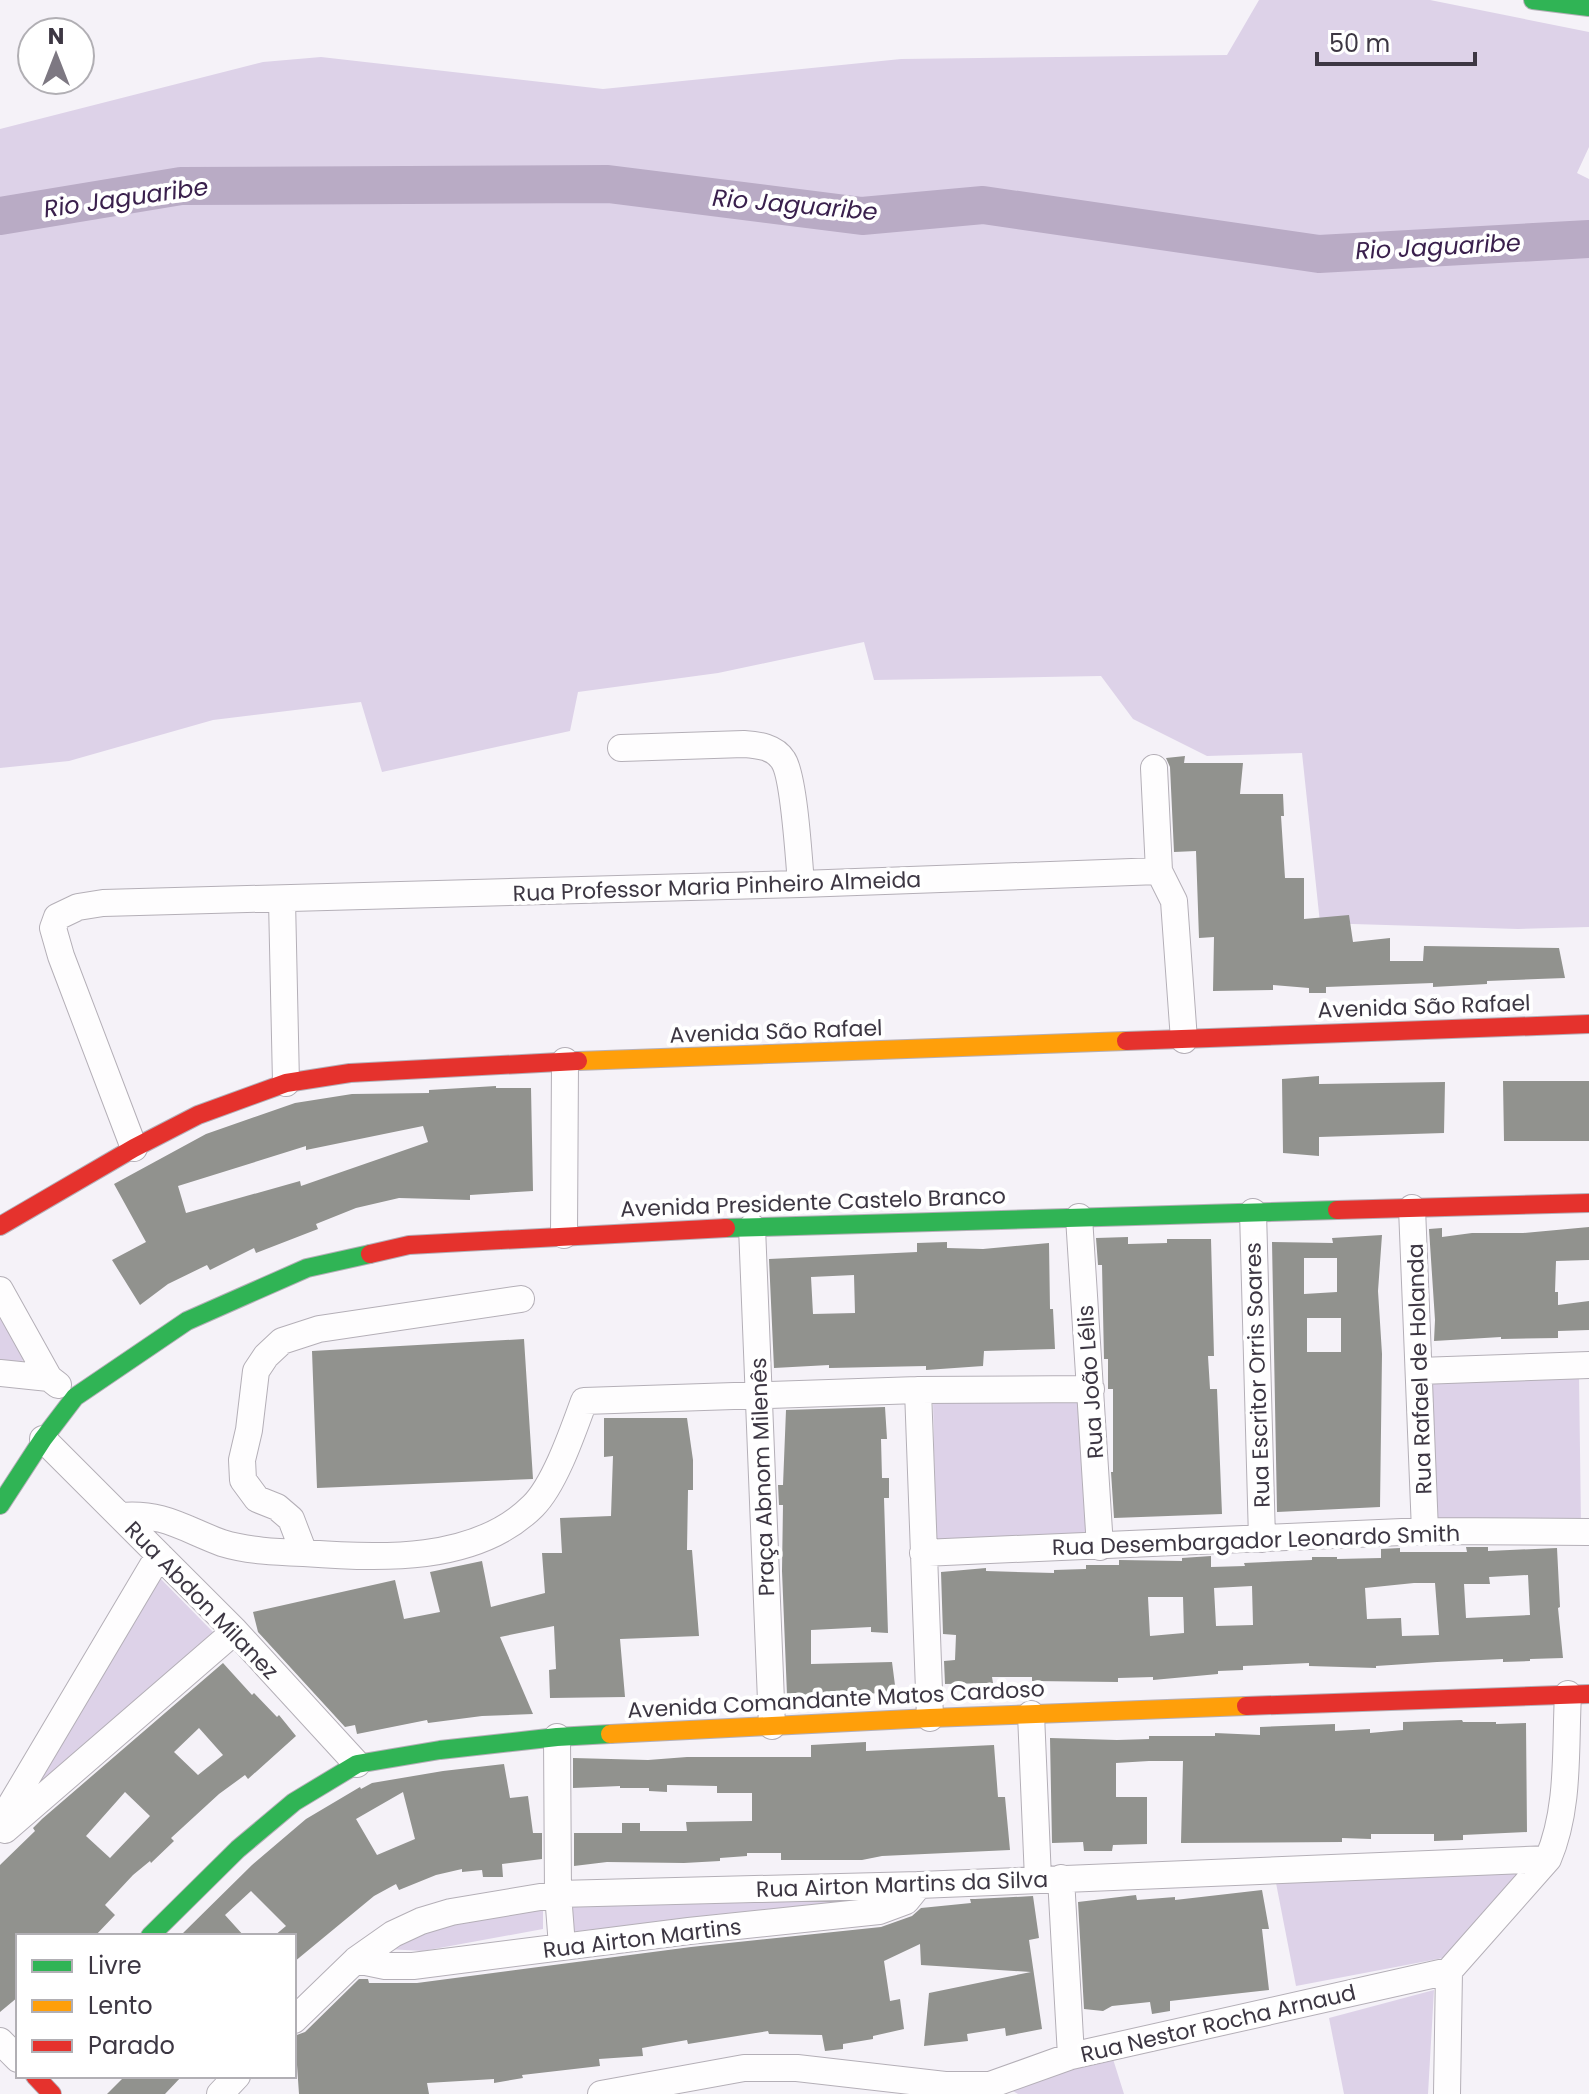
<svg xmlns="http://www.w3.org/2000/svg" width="1589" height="2094" viewBox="0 0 1589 2094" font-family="Poppins,sans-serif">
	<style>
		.green { fill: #ddd2e8 }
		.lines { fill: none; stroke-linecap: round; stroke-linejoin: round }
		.stream { stroke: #b9abc5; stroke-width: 6 }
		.river { stroke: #b9abc5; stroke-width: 38 }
		.building { fill: #91928e; fill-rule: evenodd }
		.street-casing { stroke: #b4afb7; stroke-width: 28 }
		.fast-casing { stroke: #b4afb7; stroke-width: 20 }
		.slow-casing { stroke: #b4afb7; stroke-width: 20 }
		.jam-casing { stroke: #b4afb7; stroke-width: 20 }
		.street { stroke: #fefdfe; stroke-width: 26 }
		.fast { stroke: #30b455; stroke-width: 18 }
		.slow { stroke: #ff9f0a; stroke-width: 18 }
		.jam { stroke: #e5322d; stroke-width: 18 }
		.labels { text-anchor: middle; stroke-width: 8; stroke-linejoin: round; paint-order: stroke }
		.street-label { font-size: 22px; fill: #3d3743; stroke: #fff }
		.water-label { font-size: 24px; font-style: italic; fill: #3a204d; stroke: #fff }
	</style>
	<rect width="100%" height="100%" fill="#f5f2f8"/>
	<path class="green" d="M1259,0H1430L1589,32V147L1577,173L1589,179V927L1518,929L1320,923L1302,753L1207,756L1133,719L1101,676L874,680L864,642L718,673L578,692L570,731L382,772L361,702L213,720L69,761L0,768V129L263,62L321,57L603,89L901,59L1227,55Z
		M0,1314L24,1352L22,1366L0,1361Z
		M1579,1376L1581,1525L1425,1531L1423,1378Z
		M1084,1397L1089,1538L936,1545L933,1402Z
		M159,1577L213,1632L30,1793Z
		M1530,1870L1443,1958L1296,1986L1276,1883Z
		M840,1892V1905L702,1922L566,1932L564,1898Z
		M543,1905V1929L423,1951L387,1949L448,1923Z
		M1434,1990L1428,2094H1344L1329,2018Z
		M1113,2059L1124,2094H1018L1004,2086L1066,2065Z"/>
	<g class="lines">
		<path class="stream" d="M0,217L1,216"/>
		<path class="river" d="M0,216L181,186L608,184L862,216L983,205L1319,254L1589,239"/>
	</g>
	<path class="building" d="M1185,756L1184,763H1243L1240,794H1283L1284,816H1281L1285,878H1304V919L1349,915L1353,942L1390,938V961H1423L1424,946L1559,948L1565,978L1487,981V984L1433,987V983L1326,987V993H1309V988L1273,985V990L1213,991L1214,937L1199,938L1196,851L1174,852L1170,767L1166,758Z
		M1319,1076V1084L1445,1082L1444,1133L1319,1137V1156L1283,1153L1282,1079Z
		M1503,1081H1589V1141H1504Z
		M496,1086V1088H531L533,1191L470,1195V1200L399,1198L356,1208L316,1224L318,1229L256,1253L254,1248L210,1270L207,1265L168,1284L140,1305L112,1260L146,1242L114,1184L206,1134L295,1103L352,1094L429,1093V1090ZM423,1126L428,1142L301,1186L300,1181L186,1213L178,1186L306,1146V1150Z
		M1589,1227V1260L1556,1261L1555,1292H1558V1305L1589,1301V1330L1558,1331V1338L1501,1339V1337L1434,1341L1435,1320L1429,1229L1442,1228V1237L1472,1233H1523Z
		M1382,1235L1378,1291L1382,1354L1380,1507L1277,1512L1272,1242L1333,1243L1332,1238ZM1304,1258H1337V1292L1304,1294ZM1307,1318H1341V1352H1307Z
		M1128,1237V1244L1167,1243V1239H1211L1214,1356H1208L1210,1389H1217L1222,1514L1114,1518L1111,1472H1113V1389H1108V1359H1104L1102,1265H1098L1096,1238Z
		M947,1242V1248L983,1249L1049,1243L1050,1309H1053L1055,1349L984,1351L983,1366L926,1370V1366L829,1368V1365L774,1368L769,1259L917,1252V1243ZM854,1275L855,1313L813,1314L811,1277Z
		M524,1339L533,1479L317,1488L312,1351Z
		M885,1407L887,1439H881L882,1478H889V1498H884L888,1633L871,1632V1627L811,1630V1664L892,1662L896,1693L787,1695L782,1571L783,1505H779L778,1485H783L786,1410Z
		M604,1418H687L693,1460V1490H688L687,1550H692L699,1636L620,1639L625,1697L550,1698L549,1670L556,1669L554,1626L500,1637L533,1714L482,1716L428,1723L427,1720L357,1734L355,1725L345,1727L258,1632L253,1612L395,1580L404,1619L440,1612L430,1572L482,1561L491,1607L545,1593L542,1553H562L560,1518L611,1516L613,1456L604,1457Z
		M1466,1547H1488V1551L1557,1548L1560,1607L1558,1608L1563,1658L1530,1659V1661L1503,1662V1659L1437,1662L1376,1666V1668L1309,1666V1663L1243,1666V1670L1218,1671V1674L1153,1680V1677L1118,1678V1682L1032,1681V1677H992L993,1683L945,1684L944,1661L955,1660L956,1635L943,1634L941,1572L986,1568V1571L1054,1573V1570L1086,1569V1565H1119V1560L1182,1561V1558L1211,1556V1567L1245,1566L1244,1563L1312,1560V1557H1337V1559L1381,1558V1549L1400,1548V1552H1467ZM1528,1575L1530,1615L1466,1618L1464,1584H1490L1489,1577ZM1414,1583H1435L1439,1635L1402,1636L1401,1618L1367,1619L1365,1588ZM1252,1586L1253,1625L1216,1626L1214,1588ZM1148,1597H1183L1184,1633L1150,1636Z
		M223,1663L252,1695L254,1693L277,1717L279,1715L296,1736L248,1779L245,1775L219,1794L171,1838L174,1841L151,1863L150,1861L133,1875L105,1905L115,1915L95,1936H18V1997L0,2012V1865L35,1831L33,1828L42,1819ZM199,1728L223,1755L198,1775L174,1752ZM125,1792L150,1816L110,1858L86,1836Z
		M1462,1720L1463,1722H1496V1724L1526,1723L1527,1832L1463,1835V1840L1434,1841V1834H1371V1839L1342,1838V1842L1181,1843L1183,1761H1149L1116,1763V1797H1147V1844L1113,1845L1112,1851H1084L1083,1842L1052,1843L1050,1738L1117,1740L1149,1739V1736H1215V1733L1260,1735V1727L1335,1724V1731L1370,1729V1733L1403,1730V1722Z
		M866,1742V1751L994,1745L998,1797H1005L1010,1850L882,1856L862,1860H781V1853H747V1856L720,1858V1861L684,1863L607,1862L574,1866V1833H622V1823H640V1831H687L686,1822L752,1821V1793H717V1786L667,1785V1792L649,1791V1788H620V1786L573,1788V1758L648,1760L687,1757H811V1745Z
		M504,1764L510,1798L528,1796L533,1833H542V1859L502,1864L503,1877H483L482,1870L462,1872V1869L436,1875L399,1890L396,1884L374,1896L294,1962V1936H274L286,1926L251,1891L225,1915L244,1936H180L252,1865L306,1819L360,1787L361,1789L372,1783L443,1771ZM403,1792L415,1839L377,1855L356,1819Z
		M1262,1890L1269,1929H1262L1269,1990L1170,2001V2011L1152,2014L1150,2002L1112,2006L1103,2011L1084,2009L1078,1902L1136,1895L1137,1900L1175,1897V1900Z
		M1033,1896L1039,1938L1029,1940L1042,2029L1006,2036L1005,2028L967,2034L968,2041L924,2046L929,1993L1031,1972L921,1965L920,1944L884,1961L890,2001L900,1999L904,2029L873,2036V2039L843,2044V2049L825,2051L822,2035L769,2034L768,2031L688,2044L687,2040L642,2048L643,2056L599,2059L600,2066L522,2075L523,2078L494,2083V2079L427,2083L429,2094H299L297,2065L294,2062V2036L305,2032L359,1979H368L369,1983H417L691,1947L881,1927L912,1916L921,1908L971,1903L970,1899H975Z
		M125,2076H182L165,2094H107Z"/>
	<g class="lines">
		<defs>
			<path id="street" d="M621,748L744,744C759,745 775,747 783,760C794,776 799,860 801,884
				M1154,768L1159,871L1174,901L1184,1040
				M282,900L286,1083
				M134,1148L61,956L53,928L57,917L78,907L103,903L801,884L1159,871
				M1412,1208L1425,1531
				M1253,1212L1262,1539
				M1079,1217L1100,1547
				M752,1227L772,1726
				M564,1235L565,1061
				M0,1290L49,1378
				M521,1299L319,1329L282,1341L266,1356L256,1371L249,1430L242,1460L243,1480L257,1499L277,1507L291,1519L304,1553C379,1559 476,1563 533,1506C555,1484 573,1431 584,1401L918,1390L1091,1389
				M1419,1371L1589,1365
				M0,1373L49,1378L58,1385
				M918,1390L930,1718
				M43,1439L235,1631L357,1764
				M120,1516C163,1512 184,1529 222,1543C248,1551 277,1552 304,1553
				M923,1553L1425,1531L1589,1532
				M1031,1714L1038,1879
				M557,1737L558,1894L562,1946
				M0,1823L159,1555
				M5,1830L235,1631
				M1061,1878L1071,2056
				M356,1960L385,1966H413L689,1931L879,1911L906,1901L919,1885
				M294,2020L356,1960L393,1934L421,1921L451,1912L558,1894L919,1885L1548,1859
				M0,2041L18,2059
				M220,2094L237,2076
				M601,2094L744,2068H797L945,2085H990L1071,2056L1449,1971
				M1447,2094L1449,1971L1548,1859C1570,1808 1565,1748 1568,1694"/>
			<path id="fast" d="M1533,0L1589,7
				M726,1228L1337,1210
				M0,1505L43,1439L75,1397L187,1321L307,1268L370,1254
				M150,1936L238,1849L294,1802L357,1764L440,1750L557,1737L610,1734"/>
			<path id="slow" d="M578,1061L1126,1041
				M610,1734L930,1718L1246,1706"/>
			<path id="jam" d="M1126,1041L1589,1024
				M1337,1210L1589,1203
				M0,1226L134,1148L198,1115L286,1083L350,1073L578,1061
				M370,1254L409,1245L726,1228
				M1246,1706L1589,1694
				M35,2076L52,2094"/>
		</defs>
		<use href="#street" class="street-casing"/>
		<use href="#fast" class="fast-casing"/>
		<use href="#slow" class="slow-casing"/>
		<use href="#jam" class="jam-casing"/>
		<use href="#street" class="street"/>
		<use href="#fast" class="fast"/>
		<use href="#slow" class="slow"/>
		<use href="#jam" class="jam"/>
	</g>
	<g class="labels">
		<g class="street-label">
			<text transform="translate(717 886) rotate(-2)" y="8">Rua Professor Maria Pinheiro Almeida</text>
			<text transform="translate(1424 1006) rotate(-2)" y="8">Avenida São Rafael</text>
			<text transform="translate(776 1031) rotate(-2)" y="8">Avenida São Rafael</text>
			<text transform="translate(813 1202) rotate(-2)" y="8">Avenida Presidente Castelo Branco</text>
			<text transform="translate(1419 1369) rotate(-92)" y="8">Rua Rafael de Holanda</text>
			<text transform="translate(1257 1375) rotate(-92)" y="8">Rua Escritor Orris Soares</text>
			<text transform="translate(1090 1382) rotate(-94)" y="8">Rua João Lélis</text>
			<text transform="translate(762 1477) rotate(-92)" y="8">Praça Abnom Milenês</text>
			<text transform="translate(1256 1540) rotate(-2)" y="8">Rua Desembargador Leonardo Smith</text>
			<text transform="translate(202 1600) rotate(46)" y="8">Rua Abdon Milanez</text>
			<text transform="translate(836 1699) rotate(-3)" y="8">Avenida Comandante Matos Cardoso</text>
			<text transform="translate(902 1884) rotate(-2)" y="8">Rua Airton Martins da Silva</text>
			<text transform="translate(642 1938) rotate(-7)" y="8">Rua Airton Martins</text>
			<text transform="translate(1218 2023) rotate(-13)" y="8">Rua Nestor Rocha Arnaud</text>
		</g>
		<g class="water-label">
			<text transform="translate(126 198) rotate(-8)" y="8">Rio Jaguaribe</text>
			<text transform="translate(795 205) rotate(5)" y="8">Rio Jaguaribe</text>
			<text transform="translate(1438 247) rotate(-3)" y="8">Rio Jaguaribe</text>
		</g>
	</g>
	<rect x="16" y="1934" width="280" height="144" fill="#ffffff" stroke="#b1afb4" stroke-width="2"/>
	<rect x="32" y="1960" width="40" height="12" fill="#30b455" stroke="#b1afb4" stroke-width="2"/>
	<text x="88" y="1974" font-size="24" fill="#3d3743">Livre</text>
	<rect x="32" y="2000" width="40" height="12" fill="#ff9f0a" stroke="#b1afb4" stroke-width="2"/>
	<text x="88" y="2014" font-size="24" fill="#3d3743">Lento</text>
	<rect x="32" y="2040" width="40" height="12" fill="#e5322d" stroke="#b1afb4" stroke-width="2"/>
	<text x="88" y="2054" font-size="24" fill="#3d3743">Parado</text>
	<g transform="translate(56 56)"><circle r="38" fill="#ffffff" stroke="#b1afb4" stroke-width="2"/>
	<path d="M0-6L14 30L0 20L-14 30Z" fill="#7d7882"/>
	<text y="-12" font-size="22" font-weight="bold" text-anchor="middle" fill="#3d3743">N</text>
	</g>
	<path d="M1317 52v12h158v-12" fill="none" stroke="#3d3743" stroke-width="4"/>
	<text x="1329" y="52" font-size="24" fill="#3d3743" stroke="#ffffff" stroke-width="6" paint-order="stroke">50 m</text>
</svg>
